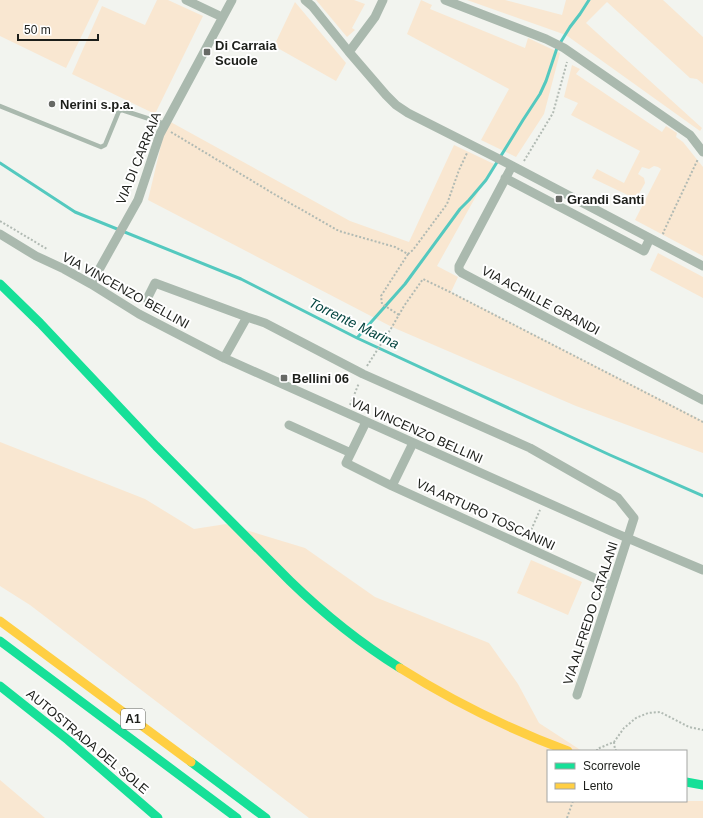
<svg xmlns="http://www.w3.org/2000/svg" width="703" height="818" viewBox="0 0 703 818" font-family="Helvetica,sans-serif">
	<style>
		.green { fill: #f9e7d1 }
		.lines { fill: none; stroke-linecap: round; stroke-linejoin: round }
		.stream { stroke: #54c9bf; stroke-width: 3 }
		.path { stroke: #b1bab3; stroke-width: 2; stroke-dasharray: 2 2; stroke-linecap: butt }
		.lane { stroke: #aab9ae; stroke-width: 4.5 }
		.street { stroke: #aab9ae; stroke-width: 9 }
		.fast { stroke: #16e098; stroke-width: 9 }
		.slow { stroke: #ffcf43; stroke-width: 9 }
		.poi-dot { fill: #676965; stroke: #fff; stroke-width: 1.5 }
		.labels { text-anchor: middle; stroke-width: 4; stroke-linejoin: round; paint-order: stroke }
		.shield { fill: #fff; stroke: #60625f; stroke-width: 1 }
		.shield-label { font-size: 12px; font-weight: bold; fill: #1c1e1a }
		.poi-label { font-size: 13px; font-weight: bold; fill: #1c1e1a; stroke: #fff; text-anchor: start }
		.street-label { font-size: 13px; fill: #1c1e1a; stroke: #fff }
		.water-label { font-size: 14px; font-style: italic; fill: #054641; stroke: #fff }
	</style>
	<rect width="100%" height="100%" fill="#f2f4ef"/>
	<path class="green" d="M0,0H99L66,68L0,36Z
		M157,0H168L203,16L155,114L72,74L102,6L145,25Z
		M316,0H354L365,4L352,28L355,30L347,37Z
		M421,0L432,5L430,9L525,48L528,38L560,53L544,114L516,157L481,140L509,89L407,34Z
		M467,0H505L562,15L566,0H663L703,37V84L697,79L690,78L607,2L586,23L702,128L700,131L566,35Z
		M295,2L346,63L336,81L274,46Z
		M572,65L580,69L576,74L662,132L666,126L677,133L676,137L683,142L703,167V256L635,220L661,169L658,167L654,166L649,169L642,167L638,174L644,178L645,183L636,199L592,178L597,169L624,183L640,151L571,115L578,103L564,97Z
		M167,120L350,221L409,242L454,145L494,164L437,266L458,277L451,292L703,421V453L576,406L392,327L148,200Z
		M658,253L703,277V298L650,270Z
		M0,442L145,499L194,529L226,524L305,548L375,597L489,643L518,684L539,723L582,751H548V801H703V818H309L30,605L0,586Z
		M531,560L582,582L568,615L517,593Z
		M0,780L45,818H0Z"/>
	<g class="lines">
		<path class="stream" d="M0,163L75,212L241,279L357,338L610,455L703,496
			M357,338L405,284L460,209L469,200L486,180L523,120L540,94L546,81L557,48L570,27L580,14L589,0"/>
		<path class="path" d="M171,132L274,194L339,231L395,247L408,254L381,296L382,304L399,315
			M524,161L553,113L567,62
			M0,221L47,249
			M664,234L663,233L698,159
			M408,254L413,250L447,204L459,170L467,153
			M367,366L392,327L404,306L423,279L450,292L703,422
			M350,405L359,383
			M528,537L540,510
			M614,742L615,750L618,751
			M597,751V749L614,742L624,728L636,718L648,713L660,712L689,727L703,730
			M567,818L573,801"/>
		<path class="lane" d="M0,106L101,147L105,145L119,111L122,110L165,124"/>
		<path class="street" d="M186,0L222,17
			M305,0L312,6L349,52L386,95L396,105L408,113L503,161L703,266
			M445,0L546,39L564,48L690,135L703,152
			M349,52L375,17L383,0
			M512,166L459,266V270L462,273L703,400
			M505,178L644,251L650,238
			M0,234L36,256L64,269L91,284L139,314L224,358L613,532L703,570
			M91,284L138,200L160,134L232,0
			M147,299L155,283L247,317L265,323L363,374L530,448L618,498L634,518L577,695
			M224,358L247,317
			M366,422L346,463L392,486
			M289,425L351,453
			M413,443L392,486L612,586"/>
		<path class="fast" d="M0,284L40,323L156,446L290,581C324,614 360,643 400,668
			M0,641L237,818
			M0,686L68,740L158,818
			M191,762L266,818
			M686,782L703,785"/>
		<path class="slow" d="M0,621L191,762
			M400,668C454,702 509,729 568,751"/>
	</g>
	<g class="poi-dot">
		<rect x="203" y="48" width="8" height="8" rx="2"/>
		<circle cx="52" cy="104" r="4"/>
		<rect x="555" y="195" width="8" height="8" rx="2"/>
		<rect x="280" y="374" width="8" height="8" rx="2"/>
	</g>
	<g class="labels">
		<rect class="shield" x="121" y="709" width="24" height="20" rx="3"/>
		<g class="shield-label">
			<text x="133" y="723">A1</text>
		</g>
		<g class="poi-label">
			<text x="215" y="50">Di Carraia<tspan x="215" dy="15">Scuole</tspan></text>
			<text x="60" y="109">Nerini s.p.a.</text>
			<text x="567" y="204">Grandi Santi</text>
			<text x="292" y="383">Bellini 06</text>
		</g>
		<g class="street-label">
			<text transform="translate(138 158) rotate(-68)" y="5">VIA DI CARRAIA</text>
			<text transform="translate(126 290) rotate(29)" y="5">VIA VINCENZO BELLINI</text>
			<text transform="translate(541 300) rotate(28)" y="5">VIA ACHILLE GRANDI</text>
			<text transform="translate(417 430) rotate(24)" y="5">VIA VINCENZO BELLINI</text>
			<text transform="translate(486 514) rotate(25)" y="5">VIA ARTURO TOSCANINI</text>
			<text transform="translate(590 613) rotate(-72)" y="5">VIA ALFREDO CATALANI</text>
			<text transform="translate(88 741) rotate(40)" y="5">AUTOSTRADA DEL SOLE</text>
		</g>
		<g class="water-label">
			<text transform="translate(354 323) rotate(26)" y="5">Torrente Marina</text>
		</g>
	</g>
	<rect x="547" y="750" width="140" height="52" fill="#ffffff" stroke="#a4a5a3"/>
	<rect x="555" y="763" width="20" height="6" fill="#16e098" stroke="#a4a5a3"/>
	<text x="583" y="770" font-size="12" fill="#1c1e1a">Scorrevole</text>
	<rect x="555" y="783" width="20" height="6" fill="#ffcf43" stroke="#a4a5a3"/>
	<text x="583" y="790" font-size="12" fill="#1c1e1a">Lento</text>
	<path d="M18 34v6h80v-6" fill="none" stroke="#1c1e1a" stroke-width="2"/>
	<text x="24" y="34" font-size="12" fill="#1c1e1a" stroke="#ffffff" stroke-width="3" paint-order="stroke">50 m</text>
</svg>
